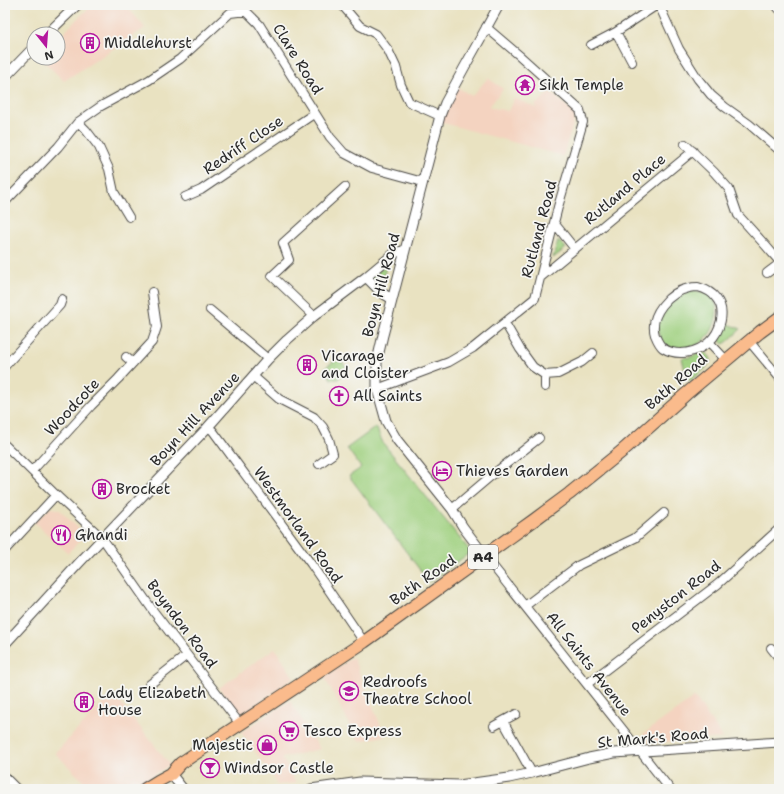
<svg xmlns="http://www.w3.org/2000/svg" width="784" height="794" viewBox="0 0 784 794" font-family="'Shantell Sans',sans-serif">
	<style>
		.built { fill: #f4d3c0 }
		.green { fill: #9fd07f; stroke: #657e55 }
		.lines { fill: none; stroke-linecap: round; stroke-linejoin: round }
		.minor-casing { stroke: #484642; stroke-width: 10 }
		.tertiary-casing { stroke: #484642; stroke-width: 11 }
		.primary-casing { stroke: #484642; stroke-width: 14 }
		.minor { stroke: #fff; stroke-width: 8 }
		.tertiary { stroke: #fff; stroke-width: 9 }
		.primary { stroke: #fabb8c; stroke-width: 12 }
		.labels { text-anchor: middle; stroke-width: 3.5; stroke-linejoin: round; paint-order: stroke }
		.shield { fill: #f6f6f2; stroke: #686867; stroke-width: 1 }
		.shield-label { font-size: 14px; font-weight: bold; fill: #2b2b2b }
		.poi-label { font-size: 15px; fill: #2b2b2b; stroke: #f6f6f2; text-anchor: start }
		.street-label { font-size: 15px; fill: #2b2b2b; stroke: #f6f6f2 }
	</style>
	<rect width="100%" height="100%" fill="#f6f6f2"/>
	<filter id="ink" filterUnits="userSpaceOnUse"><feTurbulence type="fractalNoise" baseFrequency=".025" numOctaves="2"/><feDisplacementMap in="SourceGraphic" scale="8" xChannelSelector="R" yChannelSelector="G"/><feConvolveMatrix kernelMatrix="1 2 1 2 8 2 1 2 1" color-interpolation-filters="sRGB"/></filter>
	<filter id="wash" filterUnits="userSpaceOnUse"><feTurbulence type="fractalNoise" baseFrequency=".012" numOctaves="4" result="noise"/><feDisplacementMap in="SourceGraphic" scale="16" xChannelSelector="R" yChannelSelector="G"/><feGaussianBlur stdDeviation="0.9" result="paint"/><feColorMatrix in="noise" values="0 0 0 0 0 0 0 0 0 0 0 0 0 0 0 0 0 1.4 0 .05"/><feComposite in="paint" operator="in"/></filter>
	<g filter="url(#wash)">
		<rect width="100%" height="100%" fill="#e9e2c1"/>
		<path class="built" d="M93,5H126L145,28L64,81L40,58H58V39L78,18Z
			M488,78L503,89L489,107L508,111L514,98L537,108L535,105L550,92L576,114L563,156L440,122L457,87L472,96Z
			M50,508L59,509L85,535L68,553L34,522Z
			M275,648L294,678L240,716L219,688Z
			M353,657L362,680L385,736L359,741L324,677Z
			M113,693L170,765L131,789H91L55,753Z
			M695,697L723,738L649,743L643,734Z
			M290,701L320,749L282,758L296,783L277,785L274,778L241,732Z"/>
		<path class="green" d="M558,240L566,248L553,258Z
			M387,264L380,289L369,279Z
			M690,291C697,291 705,291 710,295C722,304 716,328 707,337C700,345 687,351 676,349C669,347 662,344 660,337C650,314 671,300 690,291Z
			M726,323L741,329L727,342L723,344L720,341V336L724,331Z
			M700,353C707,353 709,354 711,360L706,368L690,381L686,376L682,358L691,357Z
			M340,360L347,368L346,372L338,379H331L326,371V367L334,361Z
			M376,427L383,443L471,552L429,582L349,476L361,468L347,448Z"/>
	</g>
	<g filter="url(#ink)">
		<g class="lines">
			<defs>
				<path id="minor" d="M342,5L360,26L376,34L388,50L396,67L401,85L409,102L440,116
					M659,5L679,49L698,79L711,95L725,107L749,124L779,150
					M776,5L779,9
					M616,32L632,62
					M591,45L616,32L657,5
					M78,122L86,130L99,147L109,169L114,192L129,217
					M685,144L714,172L729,189L738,215L766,246L779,261
					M185,197L201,190L315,113
					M5,202L58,147L78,122L101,106L149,80L180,59L230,13L238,12H247L259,24L330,137L344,153L372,168L423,182
					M555,224L575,249
					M767,273L779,264
					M541,277L693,151
					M698,287C705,289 712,292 716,298C727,311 720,332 709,342C697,353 677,357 663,348C659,345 657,340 655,335C649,315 669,292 689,288C692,287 695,287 698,287Z
					M210,310L268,359
					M314,316L272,276L289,260L283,243L345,187
					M505,323L520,349L533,367L545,375L558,374L582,362L593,353
					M749,341L779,377
					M709,342L726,360
					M126,357L133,363
					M5,366L60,305L62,299
					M253,376L279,399L314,417L323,427L329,439L333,454L319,464
					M545,387V375
					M377,389L449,362L473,348L535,298L558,207L583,122L580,110L520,56L486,27
					M208,427L213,431L311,564L364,642
					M5,445L56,495L103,539L154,612L240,724
					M32,471L91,406L118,379L152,342L157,327L152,292
					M452,509L491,476L539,438
					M5,550L56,495
					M485,556L670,789
					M525,606L579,565L635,538L664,513
					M771,648L779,658
					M587,684L718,584L779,529
					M149,685L187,655
					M503,721L532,773
					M494,726L516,714"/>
				<path id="tertiary" d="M47,34L77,5
					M5,77L34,47
					M366,277L382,293L392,299
					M485,556L463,527L452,509L397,440L386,421L377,389V361L383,335L440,116L445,103L464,68L499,5
					M5,644L79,563L208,427L268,359L287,340L314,316L366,277L396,252L405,251
					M171,774L183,789
					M5,778L16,789
					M311,789L360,782L459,785L509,778L532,773L589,758L614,753L779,742"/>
				<path id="primary" d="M145,789L158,781L171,774L181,763L364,642L534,520L569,494L621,452L686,394L760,332L779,318"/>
			</defs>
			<use href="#minor" class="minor-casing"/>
			<use href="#tertiary" class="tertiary-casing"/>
			<use href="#primary" class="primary-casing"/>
			<use href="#minor" class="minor"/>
			<use href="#tertiary" class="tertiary"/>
			<use href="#primary" class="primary"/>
		</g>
	</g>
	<defs>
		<symbol id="building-ring" viewBox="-11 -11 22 22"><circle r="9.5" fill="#f6f6f2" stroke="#b5179e" stroke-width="1.5"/><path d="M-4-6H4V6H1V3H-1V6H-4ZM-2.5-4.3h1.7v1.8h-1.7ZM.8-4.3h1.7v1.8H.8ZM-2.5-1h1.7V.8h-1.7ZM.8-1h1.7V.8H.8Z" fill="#b5179e"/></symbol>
		<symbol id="temple-ring" viewBox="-11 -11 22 22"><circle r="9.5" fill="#f6f6f2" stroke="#b5179e" stroke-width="1.5"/><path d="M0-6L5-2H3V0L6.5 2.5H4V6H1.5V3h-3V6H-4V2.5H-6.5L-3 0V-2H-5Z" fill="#b5179e"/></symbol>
		<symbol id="church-ring" viewBox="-11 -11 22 22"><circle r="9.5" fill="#f6f6f2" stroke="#b5179e" stroke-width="1.5"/><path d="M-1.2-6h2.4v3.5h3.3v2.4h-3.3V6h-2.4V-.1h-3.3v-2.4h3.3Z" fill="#b5179e"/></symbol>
		<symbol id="hotel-ring" viewBox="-11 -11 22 22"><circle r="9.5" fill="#f6f6f2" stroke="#b5179e" stroke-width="1.5"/><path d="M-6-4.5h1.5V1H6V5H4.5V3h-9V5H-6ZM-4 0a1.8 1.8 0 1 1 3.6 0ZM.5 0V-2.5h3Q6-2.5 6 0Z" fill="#b5179e"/></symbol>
		<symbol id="restaurant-ring" viewBox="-11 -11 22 22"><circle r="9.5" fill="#f6f6f2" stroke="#b5179e" stroke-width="1.5"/><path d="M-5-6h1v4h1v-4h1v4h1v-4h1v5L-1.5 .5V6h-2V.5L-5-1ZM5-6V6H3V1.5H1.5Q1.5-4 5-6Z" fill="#b5179e"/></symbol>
		<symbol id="school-ring" viewBox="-11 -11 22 22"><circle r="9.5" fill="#f6f6f2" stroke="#b5179e" stroke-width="1.5"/><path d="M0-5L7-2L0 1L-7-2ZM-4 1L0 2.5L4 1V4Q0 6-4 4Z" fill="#b5179e"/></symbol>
		<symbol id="supermarket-ring" viewBox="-11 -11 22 22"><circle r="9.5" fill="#f6f6f2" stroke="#b5179e" stroke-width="1.5"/><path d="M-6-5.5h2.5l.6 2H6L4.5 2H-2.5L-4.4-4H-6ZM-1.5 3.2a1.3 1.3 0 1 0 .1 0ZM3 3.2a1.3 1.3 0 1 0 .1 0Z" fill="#b5179e"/></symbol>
		<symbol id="shop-ring" viewBox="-11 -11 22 22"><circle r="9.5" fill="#f6f6f2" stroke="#b5179e" stroke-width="1.5"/><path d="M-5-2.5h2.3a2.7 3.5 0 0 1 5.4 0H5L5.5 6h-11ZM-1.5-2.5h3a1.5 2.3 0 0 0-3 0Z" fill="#b5179e"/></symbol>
		<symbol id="bar-ring" viewBox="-11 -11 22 22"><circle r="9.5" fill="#f6f6f2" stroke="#b5179e" stroke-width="1.5"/><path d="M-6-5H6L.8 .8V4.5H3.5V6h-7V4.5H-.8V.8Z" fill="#b5179e"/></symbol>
	</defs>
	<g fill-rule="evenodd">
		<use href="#building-ring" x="79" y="32" width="22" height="22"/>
		<use href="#temple-ring" x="514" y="74" width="22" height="22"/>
		<use href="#building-ring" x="296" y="354" width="22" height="22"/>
		<use href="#church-ring" x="328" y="385" width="22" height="22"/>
		<use href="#hotel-ring" x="431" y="460" width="22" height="22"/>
		<use href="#building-ring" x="91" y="478" width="22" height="22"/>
		<use href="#restaurant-ring" x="50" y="524" width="22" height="22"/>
		<use href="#school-ring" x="338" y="680" width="22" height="22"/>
		<use href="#building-ring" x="73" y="691" width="22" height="22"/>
		<use href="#supermarket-ring" x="278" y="720" width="22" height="22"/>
		<use href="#shop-ring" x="256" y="734" width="22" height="22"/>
		<use href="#bar-ring" x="199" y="757" width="22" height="22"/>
	</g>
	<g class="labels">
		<rect class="shield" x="468" y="545" width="30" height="24" rx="3"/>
		<g class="shield-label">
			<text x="483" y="562">A4</text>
		</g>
		<g class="poi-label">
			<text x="104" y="48">Middlehurst</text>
			<text x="539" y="90">Sikh Temple</text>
			<text x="321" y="361">Vicarage<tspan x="321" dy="17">and Cloister</tspan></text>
			<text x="353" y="401">All Saints</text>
			<text x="456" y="476">Thieves Garden</text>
			<text x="116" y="494">Brocket</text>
			<text x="75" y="540">Ghandi</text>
			<text x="363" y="687">Redroofs<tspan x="363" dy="17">Theatre School</tspan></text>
			<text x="98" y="698">Lady Elizabeth<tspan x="98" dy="17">House</tspan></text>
			<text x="303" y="736">Tesco Express</text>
			<text x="253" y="750" text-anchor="end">Majestic</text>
			<text x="224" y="773">Windsor Castle</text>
		</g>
		<g class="street-label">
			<text transform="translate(298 59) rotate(58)" y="5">Clare Road</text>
			<text transform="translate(243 145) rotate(-34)" y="5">Redriff Close</text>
			<text transform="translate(625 189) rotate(-40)" y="5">Rutland Place</text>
			<text transform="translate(539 229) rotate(-75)" y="5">Rutland Road</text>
			<text transform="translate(381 285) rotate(-75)" y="5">Boyn Hill Road</text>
			<text transform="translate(676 382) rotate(-41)" y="5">Bath Road</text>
			<text transform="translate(72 407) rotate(-47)" y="5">Woodcote</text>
			<text transform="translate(195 419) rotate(-47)" y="5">Boyn Hill Avenue</text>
			<text transform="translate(298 525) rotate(54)" y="5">Westmorland Road</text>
			<text transform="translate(423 580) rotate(-35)" y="5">Bath Road</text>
			<text transform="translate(676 597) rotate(-38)" y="5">Penyston Road</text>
			<text transform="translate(182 624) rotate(53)" y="5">Boyndon Road</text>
			<text transform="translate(589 664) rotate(52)" y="5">All Saints Avenue</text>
			<text transform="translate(653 738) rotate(-5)" y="5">St Mark's Road</text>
		</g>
	</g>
	<rect width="784" height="794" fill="none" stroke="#f6f6f2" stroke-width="20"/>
	<g transform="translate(46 46) rotate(163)"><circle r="19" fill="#f6f6f2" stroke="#a5a5a2"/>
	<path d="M0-3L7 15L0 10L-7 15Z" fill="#b5179e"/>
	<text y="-6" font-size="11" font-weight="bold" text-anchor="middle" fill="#2b2b2b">N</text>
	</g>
</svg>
